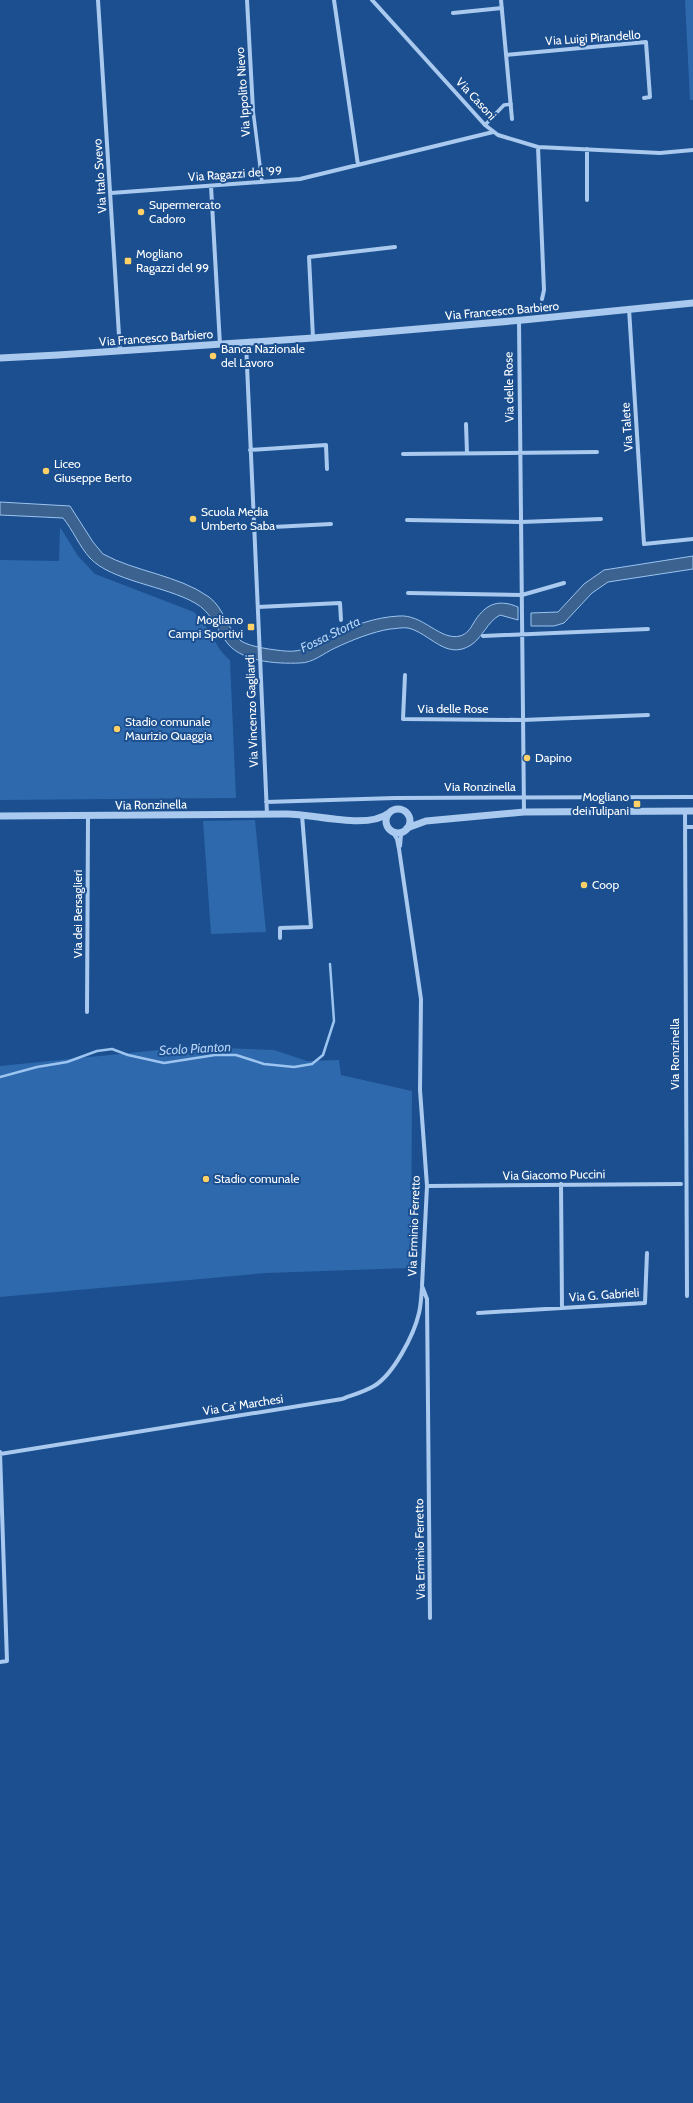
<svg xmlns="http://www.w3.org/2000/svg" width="693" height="2103" viewBox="0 0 693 2103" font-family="Cabin,sans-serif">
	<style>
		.green { fill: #2e69ad }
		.water { fill: #3c6290; stroke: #9cc4f0 }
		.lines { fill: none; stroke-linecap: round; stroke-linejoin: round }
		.stream { stroke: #9cc4f0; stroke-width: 2.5 }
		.pedestrian { stroke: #a9c9ee; stroke-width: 3.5 }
		.minor { stroke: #a9c9ee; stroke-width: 4 }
		.tertiary { stroke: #a9c9ee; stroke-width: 7 }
		.poi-dot { fill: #ffd166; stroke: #1b4f8f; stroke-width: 1.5 }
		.labels { text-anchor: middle; stroke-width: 4; stroke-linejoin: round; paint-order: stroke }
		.street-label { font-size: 12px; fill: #fff; stroke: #1b4f8f }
		.poi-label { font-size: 12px; fill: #fff; stroke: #1b4f8f; text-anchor: start }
		.water-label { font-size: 13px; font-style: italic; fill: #b5d3f5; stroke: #1b4f8f }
	</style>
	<rect width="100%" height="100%" fill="#1b4f8f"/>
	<path class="green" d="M685,0H693V100H690Z
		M60,527L78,556L95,574L194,612C210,626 214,647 230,660L236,798L0,800V560L59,561Z
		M255,820L266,932L211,934L203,821Z
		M169,1046L274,1050L307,1061L339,1060L341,1075L412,1091L411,1270L410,1268L266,1273L0,1297V1066L169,1049Z"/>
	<path class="water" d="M0,502L70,506L93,542L103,554C136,572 178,575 209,597C224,608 227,629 241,641C250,647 274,650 285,651C304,653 314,644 330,636C351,626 376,617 399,616C423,614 440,641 460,636C467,634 470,629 473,624C484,605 497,598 518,607V620L500,615C487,622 483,637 471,645C446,661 430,633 408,628C402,627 395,629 390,629C372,632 352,640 335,648C324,653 313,663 300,663C276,664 239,662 225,640C216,627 210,611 195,603C166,586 111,581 90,558C79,546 73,530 63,518L0,515Z
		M693,556V569L608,582L592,593L564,623L554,626H531V613L558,612L584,584L604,570Z"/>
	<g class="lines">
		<path class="stream" d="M0,1077L37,1067L67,1062L97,1051L112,1049L128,1055L164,1063L215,1055H236L264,1064L294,1067L312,1064L323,1055L334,1021L330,964"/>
		<path class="pedestrian" d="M253,110L262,182
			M485,125L504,105L511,104"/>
		<path class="minor" d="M98,0L120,351
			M247,0L253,110
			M334,0L358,165
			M372,0L485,125L498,135L538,147L660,153L693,150
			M501,0L512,119
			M453,13L502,8
			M506,55L646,42L650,97L644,98
			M538,147L544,290L542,299
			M587,149V200
			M211,186L220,345
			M111,193L300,179L493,132
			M629,309L644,544L693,539
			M519,321L524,812
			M313,338L309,257L395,247
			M246,343L267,814
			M466,424L467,453
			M250,450L326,445L327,469
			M403,454L597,452
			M407,520L521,522L601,519
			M254,528L331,524
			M408,593L522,595L564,583
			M258,607L340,603L341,620
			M483,636L648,629
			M405,675L403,719L523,720L648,715
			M266,802L395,798L693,797
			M685,811L687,1296
			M685,827H693
			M392,831L397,839L399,849L421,999L420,1090L427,1186L422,1286L427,1299L430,1618
			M400,846L401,835L405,830
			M280,938V928L311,927L302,815
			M87,1012L88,817
			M561,1184L562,1308
			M427,1186L681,1184
			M478,1313L645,1303L647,1253
			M0,1454L342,1399C352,1395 364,1392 374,1386C393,1375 414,1335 419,1313C421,1305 421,1297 422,1288
			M0,1662L7,1661L0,1452"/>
		<path class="tertiary" d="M0,358L58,355L313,338L523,320L693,303
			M386 821a12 12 0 1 1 24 0a12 12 0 1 1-24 0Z
			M0,816L287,814C315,814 367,830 389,813
			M407,828L426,821L524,812L693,811"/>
	</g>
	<g class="poi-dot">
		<circle cx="141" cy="212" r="4"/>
		<rect x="124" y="257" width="8" height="8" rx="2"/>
		<circle cx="213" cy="356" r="4"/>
		<circle cx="46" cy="471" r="4"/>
		<circle cx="193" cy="519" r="4"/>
		<rect x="247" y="623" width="8" height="8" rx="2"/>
		<circle cx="117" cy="729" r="4"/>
		<circle cx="527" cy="758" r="4"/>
		<rect x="633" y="800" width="8" height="8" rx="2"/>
		<circle cx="584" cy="885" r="4"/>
		<circle cx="206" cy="1179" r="4"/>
	</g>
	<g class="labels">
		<g class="street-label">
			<text transform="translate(593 38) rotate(-4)" y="4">Via Luigi Pirandello</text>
			<text transform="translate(243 92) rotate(-94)" y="4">Via Ippolito Nievo</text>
			<text transform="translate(476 99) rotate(47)" y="4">Via Casoni</text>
			<text transform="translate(235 174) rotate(-4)" y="4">Via Ragazzi del '99</text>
			<text transform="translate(100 176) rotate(-94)" y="4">Via Italo Svevo</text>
			<text transform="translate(502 311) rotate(-5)" y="4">Via Francesco Barbiero</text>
			<text transform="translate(156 338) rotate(-4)" y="4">Via Francesco Barbiero</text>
			<text transform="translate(509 387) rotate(-91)" y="4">Via delle Rose</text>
			<text transform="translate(627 427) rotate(-94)" y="4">Via Talete</text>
			<text x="453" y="713">Via delle Rose</text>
			<text transform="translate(252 711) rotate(-92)" y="4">Via Vincenzo Gagliardi</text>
			<text x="480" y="791">Via Ronzinella</text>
			<text transform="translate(151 805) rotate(-1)" y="4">Via Ronzinella</text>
			<text transform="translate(78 914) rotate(-90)" y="4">Via dei Bersaglieri</text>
			<text transform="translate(675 1054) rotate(-90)" y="4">Via Ronzinella</text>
			<text transform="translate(554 1175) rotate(-1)" y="4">Via Giacomo Puccini</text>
			<text transform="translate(414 1226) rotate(-88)" y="4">Via Erminio Ferretto</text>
			<text transform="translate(604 1295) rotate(-4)" y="4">Via G. Gabrieli</text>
			<text transform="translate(243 1405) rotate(-9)" y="4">Via Ca' Marchesi</text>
			<text transform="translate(420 1549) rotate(-91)" y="4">Via Erminio Ferretto</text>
		</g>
		<g class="poi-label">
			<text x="149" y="209">Supermercato<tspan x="149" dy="14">Cadoro</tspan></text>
			<text x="136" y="258">Mogliano<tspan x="136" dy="14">Ragazzi del 99</tspan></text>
			<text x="221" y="353">Banca Nazionale<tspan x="221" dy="14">del Lavoro</tspan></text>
			<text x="54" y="468">Liceo<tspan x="54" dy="14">Giuseppe Berto</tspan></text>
			<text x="201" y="516">Scuola Media<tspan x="201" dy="14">Umberto Saba</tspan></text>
			<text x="243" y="624" text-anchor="end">Mogliano<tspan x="243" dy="14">Campi Sportivi</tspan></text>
			<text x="125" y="726">Stadio comunale<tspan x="125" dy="14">Maurizio Quaggia</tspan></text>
			<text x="535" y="762">Dapino</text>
			<text x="629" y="801" text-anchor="end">Mogliano<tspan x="629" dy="14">dei Tulipani</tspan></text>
			<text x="592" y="889">Coop</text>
			<text x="214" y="1183">Stadio comunale</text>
		</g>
		<g class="water-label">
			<text transform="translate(330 634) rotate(-26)" y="5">Fossa Storta</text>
			<text transform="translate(195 1048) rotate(-3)" y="5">Scolo Pianton</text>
		</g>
	</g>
</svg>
